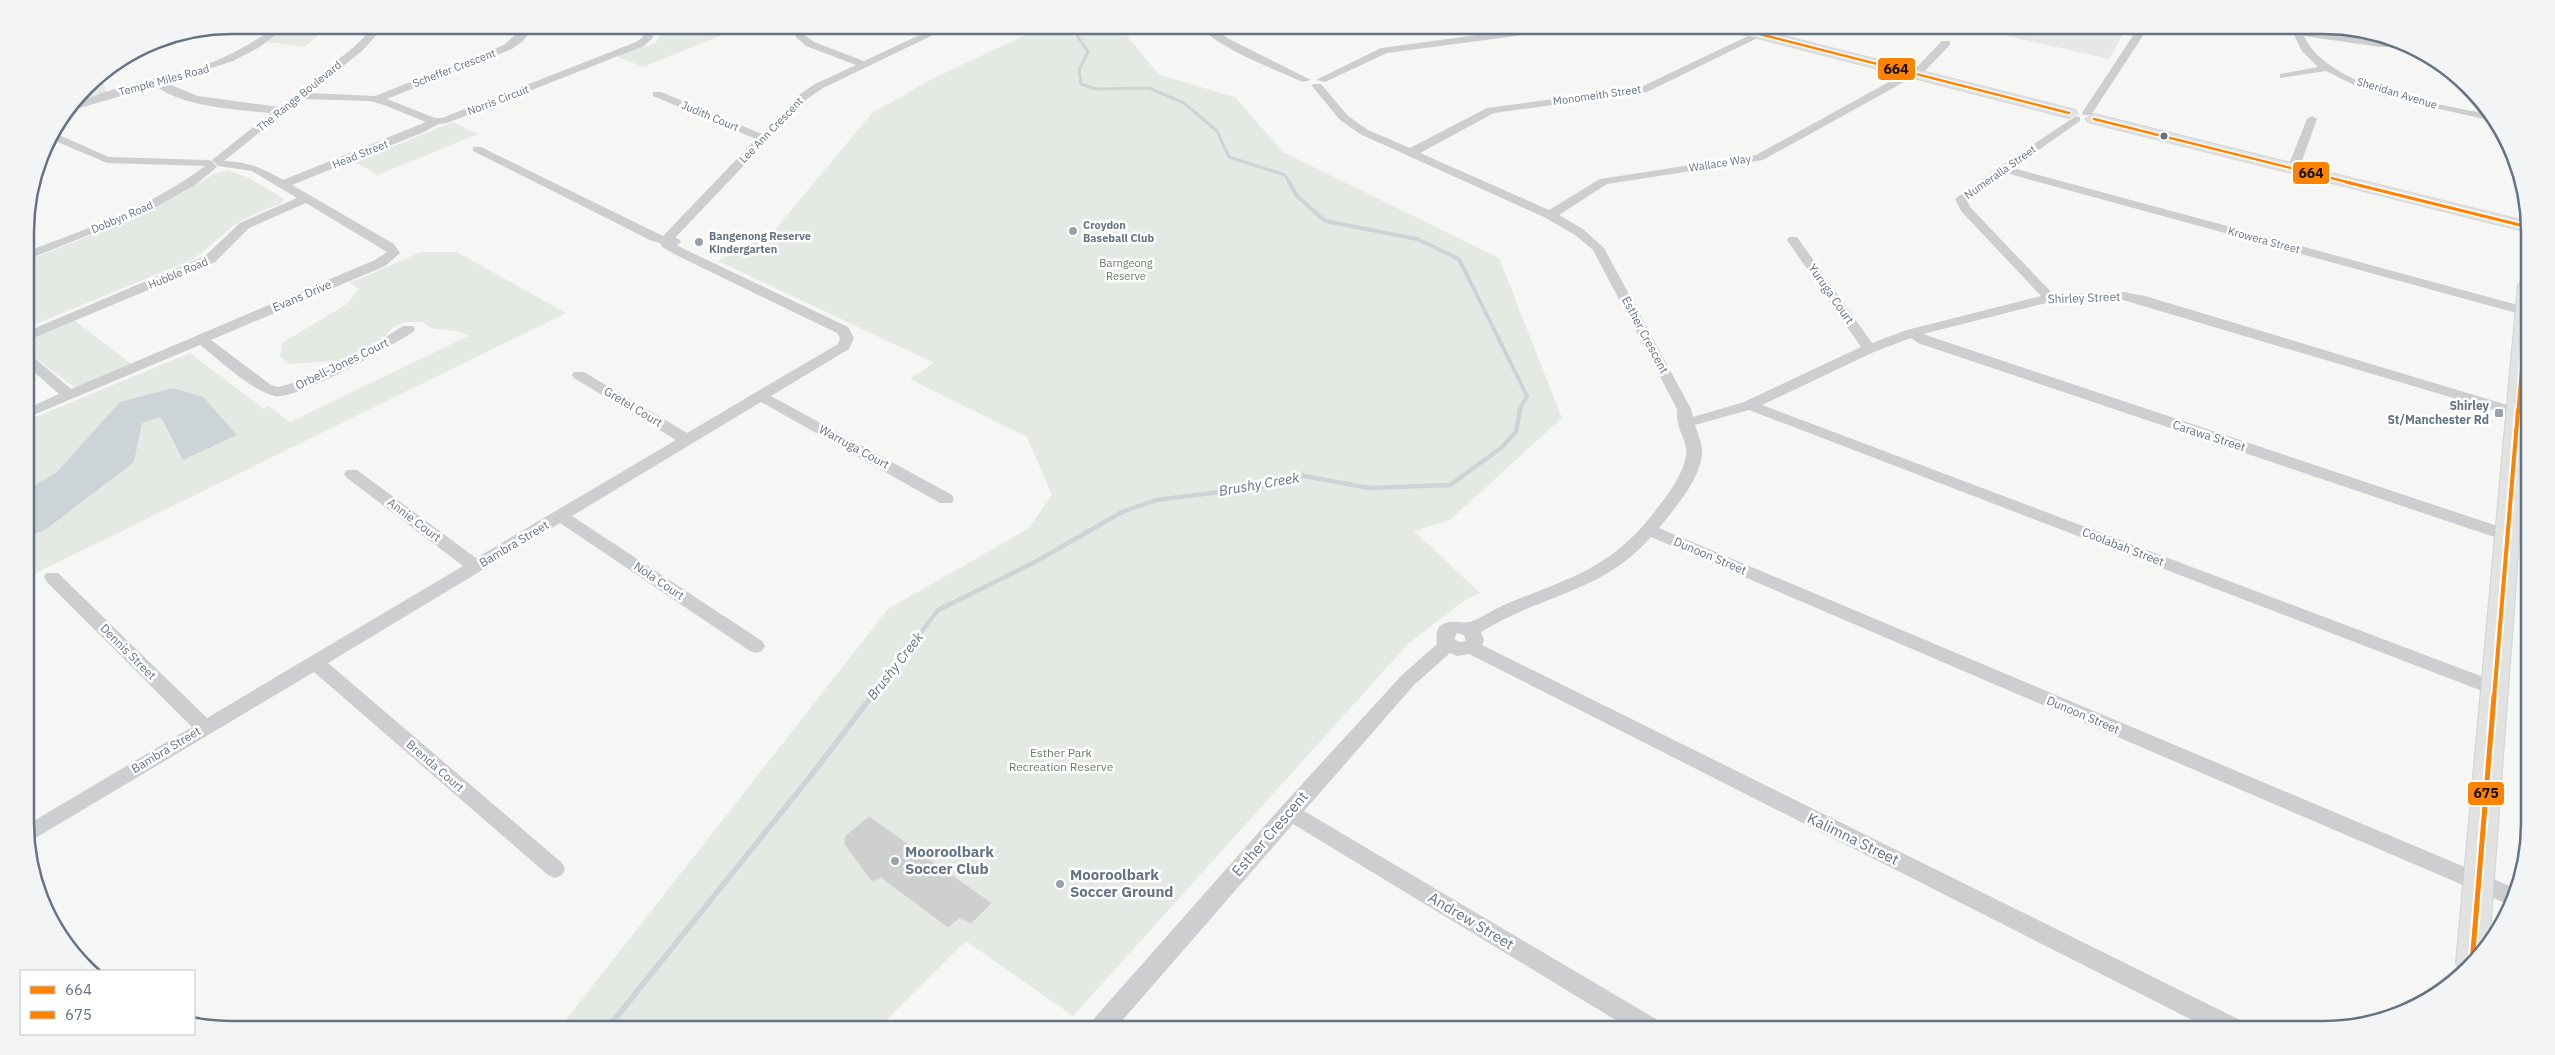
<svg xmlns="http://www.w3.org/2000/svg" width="2555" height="1055" viewBox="0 0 2555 1055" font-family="'IBM Plex Sans',sans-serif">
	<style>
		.built { fill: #e6e8e7 }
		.green { fill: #e5e9e3 }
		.water { fill: #cdd4d8 }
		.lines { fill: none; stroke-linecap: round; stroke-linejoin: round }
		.stream-far3 { stroke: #cdd4d8; stroke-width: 3 }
		.stream-far2 { stroke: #cdd4d8; stroke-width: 4 }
		.stream-far1 { stroke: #cdd4d8; stroke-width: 4.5 }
		.stream { stroke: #cdd4d8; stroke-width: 5.5 }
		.building { fill: #ced0d0; stroke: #e5e5e4 }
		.secondary-casing { stroke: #d2d4d4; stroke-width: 2 }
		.minor { fill: #cdced0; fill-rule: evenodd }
		.secondary { fill: #e1e2e2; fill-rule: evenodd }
		.bus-1-far1-casing { stroke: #fff; stroke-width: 5 }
		.bus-1-casing { stroke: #fff; stroke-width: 6 }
		.bus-2-far2-casing { stroke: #fff; stroke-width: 6 }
		.bus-2-far1-casing { stroke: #fff; stroke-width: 8 }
		.bus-2-casing { stroke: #fff; stroke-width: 9 }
		.bus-1-far1 { stroke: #ff8200; stroke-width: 2.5 }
		.bus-1 { stroke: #ff8200; stroke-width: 3 }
		.bus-2-far2 { stroke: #ff8200; stroke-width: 3 }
		.bus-2-far1 { stroke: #ff8200; stroke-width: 4 }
		.bus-2 { stroke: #ff8200; stroke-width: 5 }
		.bus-dot { fill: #657485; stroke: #fff; stroke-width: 2 }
		.poi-dot { fill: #98a2ac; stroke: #fff; stroke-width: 2 }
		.labels { text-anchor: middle; stroke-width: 5; stroke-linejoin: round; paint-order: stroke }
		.far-street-label { font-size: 11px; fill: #657485; stroke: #fff }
		.far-poi-label { font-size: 11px; font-weight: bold; fill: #657485; stroke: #fff; text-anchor: start }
		.far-park-label { font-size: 11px; fill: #667c64; stroke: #fff }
		.street-label { font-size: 12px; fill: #657485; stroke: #fff }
		.poi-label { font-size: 12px; font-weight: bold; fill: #657485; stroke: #fff; text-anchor: end }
		.park-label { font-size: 12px; fill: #667c64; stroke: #fff }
		.water-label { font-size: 14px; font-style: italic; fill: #617582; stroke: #fff }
		.near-street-label { font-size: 15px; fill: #657485; stroke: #fff }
		.near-poi-label { font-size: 15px; font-weight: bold; fill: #657485; stroke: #fff; text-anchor: start }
		.rim { fill: none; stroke: #657485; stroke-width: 2.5 }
		.line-badge { stroke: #fff; stroke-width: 2 }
		.pale-badge-label { font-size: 14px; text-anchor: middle; font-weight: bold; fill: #111 }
	</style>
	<rect width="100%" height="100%" fill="#f6f6f5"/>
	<path class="built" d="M1960,25H2128L2109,59Z"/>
	<path class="green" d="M658,25H747L643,67L616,56L639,47L649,46L656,42L661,34Z
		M1047,25H1118L1159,75L1235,97L1283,152L1499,258L1562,418L1450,520L1414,531L1480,593L1465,600L1408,644L1073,1016L966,941L876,1030H558L888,609L1028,529L1052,495L1027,437L910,379L934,363L718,261L773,232L872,113L934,78Z
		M280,31H323L304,47L267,42Z
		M99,74L107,92L75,103L95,76Z
		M453,122L478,134L378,175L355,162Z
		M228,170L249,178L284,199L280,204L256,213L233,226L194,259L26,328V261L147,213L216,173Z
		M421,252H457L566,313L26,578V421L190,353L264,409L269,406L290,422L468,336L461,332L431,328L422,322H406L393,327L380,343L339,363L335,361L290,364L280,357L282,343L347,304L359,289L350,283Z
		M73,319L132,365L78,386H72L26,350V339Z"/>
	<path class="water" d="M173,388L203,397L237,435L183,460L161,417L142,423L134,462L45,530L26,537V490L56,473L120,402Z"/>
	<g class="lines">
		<path class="stream-far3" d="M1076,25L1078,37L1088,52L1079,70L1081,84L1095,89L1149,88L1184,103L1217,131L1229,157L1285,175L1290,183"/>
		<path class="stream-far2" d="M1289,182L1297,196L1325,221L1417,239L1459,259L1527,396L1519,411"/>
		<path class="stream-far1" d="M871,698L938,610L1035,562L1122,512L1156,500L1260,487L1299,475L1369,488L1450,485L1501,448L1516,432L1520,410"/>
		<path class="stream" d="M606,1030L809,778L872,696"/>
	</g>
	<path class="building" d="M869,816L992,903L971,924L960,918L948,928L881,878L872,882L844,844L845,836Z"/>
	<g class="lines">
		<defs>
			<path id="secondary" d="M1717,25H1741L2075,110L2077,113L2069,118L1719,28Z
				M2094,114L2528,222V232L2088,122L2086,119Z
				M2528,279L2529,405L2489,946L2462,974L2456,963L2518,285L2521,281Z"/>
		</defs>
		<use href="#secondary" class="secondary-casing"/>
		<path class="minor" d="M233,25L380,27V31L362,51L309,93L375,96L504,45L526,25H536L523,41L512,49L387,99L435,118H442L636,42L643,37L642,25H652L653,38L644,46L447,123L438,124L424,132L292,185L394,244L400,253L385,266L211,340L271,385L278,387L293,383L373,345L403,326H413L415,329L413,332C391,346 298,400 275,396C251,391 220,360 200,345L26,418V409L59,394L26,365V354L31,355L71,389L375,260L387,252L306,203L249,228L215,262L26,341V332L205,256L240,223L297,198L252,171L218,166L212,160L271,113C239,110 182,107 156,86L69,111C83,91 171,77 199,67C224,59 246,47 268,32L243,31ZM370,31L354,47L279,107L198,96L166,83L233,61L258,48L280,32ZM301,99L370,101L384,105L426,122L283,180C263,168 248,162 224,161Z
			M383,25H434L429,28L386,30L383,29Z
			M941,25H954L823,88L807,99L675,238L679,239L681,242L677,245L684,249L848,327L854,338L849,349L771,396L952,495L954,499L952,503H940L761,402L572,516L762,641L765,646L762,651L756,653L750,651L560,523L328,663L562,863L565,869L562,875L555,878L548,875L314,672L27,843V825L192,727L46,581L44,577L46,573H58L207,718L463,566L347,478L344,474L347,470H357L476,558L676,440L574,378L572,375L574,372H584L687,433L838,344L840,338L837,333L676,255L662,247L660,243L652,241L473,151V147H481L663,236L756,139L653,96V92H661L762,134L799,95L815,84L856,65L806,46L796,37V33H802L814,42L864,61Z
			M1199,25L1213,27L1239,25L1219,32L1229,39L1311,80L1302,82C1271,67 1220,50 1199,25Z
			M1528,25H1542L1516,36L1387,53L1325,82L1316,80L1381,48L1514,30Z
			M1771,25H1784L1647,92L1494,113L1420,153L1549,210L1600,179L1756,155L1896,78L1904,70L1913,71L1942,41H1950V45L1920,76L1911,75L1904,82L1763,160L1607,184L1559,215L1583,229L1604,248L1691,409L1693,417L1744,402L1861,347L1787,240L1789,237H1797L1872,343L1907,330L2041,296L1961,211L1955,199L1999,167L2076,116L2080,117V121L2013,168L2529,308V314H2520L2006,173L1967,200L1970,207L2053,294L2123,292L2145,296L2524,410L2526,413L2524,416H2514L2123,300L2050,302L1923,334L2515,532L2517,536L2515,540L2509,542L1918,343L1911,338L1874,352L1762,405L2502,684L2505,689L2502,694L2496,696L2490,694L1749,410L1695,425C1698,434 1702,443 1702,452C1701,479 1675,508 1659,528L2517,889L2512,906L1651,537C1602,593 1540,595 1481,632L1484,640L1482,645L2244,1022L2247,1030H2212L1469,654L1457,656L1450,653L1414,685L1304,811L1661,1022L1664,1030H1632L1293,824L1114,1030H1088L1091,1022L1282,806L1402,675L1437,644C1436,639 1436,630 1440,626C1450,618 1459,624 1469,622C1476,621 1498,607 1506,604C1577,575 1614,568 1662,502C1672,489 1683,473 1686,456C1688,443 1680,434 1678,423C1677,420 1677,413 1677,409L1593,250L1575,235L1546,218L1360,134L1340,120L1312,86L1313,84H1321L1348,116L1368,130L1410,148L1487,108L1641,87ZM1457,633L1464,635L1466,641L1459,642L1454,639Z
			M2140,25H2150L2091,115H2083L2082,113Z
			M2289,25H2299L2301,30L2380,41L2405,42L2414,47H2380L2304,36C2329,90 2440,104 2493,115L2497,122L2391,98L2364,90L2326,71L2280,78V74L2318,67L2302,51Z
			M204,30L203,33L140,48L152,41Z
			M2312,116L2317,119L2299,169L2293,172L2289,171L2287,169L2307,119Z
			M52,132L109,157L208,160L212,161L217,167L195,185L151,210L26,260V252C88,228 151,207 205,166L107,163L48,138Z"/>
		<use href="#secondary" class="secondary"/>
		<defs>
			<path id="bus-1-far1" d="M1724,25L2069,113
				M2094,119L2351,183"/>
			<path id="bus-1" d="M2346,182L2528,227"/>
			<path id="bus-2-far2" d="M2518,411L2528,285"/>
			<path id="bus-2-far1" d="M2494,698L2518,410"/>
			<path id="bus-2" d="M2472,963L2494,696"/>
		</defs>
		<use href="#bus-1-far1" class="bus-1-far1-casing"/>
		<use href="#bus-1" class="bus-1-casing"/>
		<use href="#bus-2-far2" class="bus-2-far2-casing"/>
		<use href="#bus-2-far1" class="bus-2-far1-casing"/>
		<use href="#bus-2" class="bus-2-casing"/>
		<use href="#bus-1-far1" class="bus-1-far1"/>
		<use href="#bus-1" class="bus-1"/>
		<use href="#bus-2-far2" class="bus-2-far2"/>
		<use href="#bus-2-far1" class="bus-2-far1"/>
		<use href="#bus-2" class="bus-2"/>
	</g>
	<circle class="bus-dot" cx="2164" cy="136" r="4.5"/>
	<g class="poi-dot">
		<circle cx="1073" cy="231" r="5"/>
		<circle cx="699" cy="242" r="5"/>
		<rect x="2494" y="408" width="10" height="10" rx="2.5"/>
		<circle cx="895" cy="861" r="5"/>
		<circle cx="1060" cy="884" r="5"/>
	</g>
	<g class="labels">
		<g class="far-street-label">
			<text transform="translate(454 68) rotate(-21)" y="4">Scheffer Crescent</text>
			<text transform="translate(164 80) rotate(-15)" y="4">Temple Miles Road</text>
			<text transform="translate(2397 93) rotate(17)" y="4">Sheridan Avenue</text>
			<text transform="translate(1597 95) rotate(-8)" y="4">Monomeith Street</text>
			<text transform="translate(299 96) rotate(-39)" y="4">The Range Boulevard</text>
			<text transform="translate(498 100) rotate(-21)" y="4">Norris Circuit</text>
			<text transform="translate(710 116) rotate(23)" y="4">Judith Court</text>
			<text transform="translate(771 130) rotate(-46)" y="4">Lee Ann Crescent</text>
			<text transform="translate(360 154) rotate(-22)" y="4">Head Street</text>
			<text transform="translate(1720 163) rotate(-9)" y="4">Wallace Way</text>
			<text transform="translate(2000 172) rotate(-35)" y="4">Numeralla Street</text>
			<text transform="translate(122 217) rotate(-23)" y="4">Dobbyn Road</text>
			<text transform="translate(2264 240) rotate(15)" y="4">Krowera Street</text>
			<text transform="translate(178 273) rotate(-23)" y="4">Hubble Road</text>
		</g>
		<g class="far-poi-label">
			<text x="1083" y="229">Croydon<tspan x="1083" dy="13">Baseball Club</tspan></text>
			<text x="709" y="240">Bangenong Reserve<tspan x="709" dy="13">Kindergarten</tspan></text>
		</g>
		<g class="far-park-label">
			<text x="1126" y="267">Barngeong<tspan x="1126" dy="13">Reserve</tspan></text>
		</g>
		<g class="street-label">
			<text transform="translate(1831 294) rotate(55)" y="4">Yuruga Court</text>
			<text transform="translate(302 296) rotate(-23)" y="4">Evans Drive</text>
			<text transform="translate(2084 298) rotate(-2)" y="4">Shirley Street</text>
			<text transform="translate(1645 335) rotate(62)" y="4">Esther Crescent</text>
			<text transform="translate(342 364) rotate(-26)" y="4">Orbell-Jones Court</text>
			<text transform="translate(633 407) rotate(31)" y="4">Gretel Court</text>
			<text transform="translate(2209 436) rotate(18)" y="4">Carawa Street</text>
			<text transform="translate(854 447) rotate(29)" y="4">Warruga Court</text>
			<text transform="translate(414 520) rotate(37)" y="4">Annie Court</text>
			<text transform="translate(514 544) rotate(-31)" y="4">Bambra Street</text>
			<text transform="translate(2123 547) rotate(21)" y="4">Coolabah Street</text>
			<text transform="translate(1710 556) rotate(23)" y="4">Dunoon Street</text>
			<text transform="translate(659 581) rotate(34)" y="4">Nola Court</text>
			<text transform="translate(128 652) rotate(45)" y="4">Dennis Street</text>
			<text transform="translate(2083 715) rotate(23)" y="4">Dunoon Street</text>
			<text transform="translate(166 750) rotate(-31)" y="4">Bambra Street</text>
			<text transform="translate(435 766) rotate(41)" y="4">Brenda Court</text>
		</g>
		<g class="poi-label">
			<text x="2489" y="410">Shirley<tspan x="2489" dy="14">St/Manchester Rd</tspan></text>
		</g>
		<g class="park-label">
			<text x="1061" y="757">Esther Park<tspan x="1061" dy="14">Recreation Reserve</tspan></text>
		</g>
		<g class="water-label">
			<text transform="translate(1259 484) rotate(-10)" y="5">Brushy Creek</text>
			<text transform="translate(895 666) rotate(-52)" y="5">Brushy Creek</text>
		</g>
		<g class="near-street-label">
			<text transform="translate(1270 834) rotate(-49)" y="5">Esther Crescent</text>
			<text transform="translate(1853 839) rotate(26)" y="5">Kalimna Street</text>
			<text transform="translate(1471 921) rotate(31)" y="5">Andrew Street</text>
		</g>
		<g class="near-poi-label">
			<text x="905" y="857">Mooroolbark<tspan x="905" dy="17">Soccer Club</tspan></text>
			<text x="1070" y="880">Mooroolbark<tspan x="1070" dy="17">Soccer Ground</tspan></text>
		</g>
	</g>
	<path d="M0 0H2555V1055H0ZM232 34H2323A198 198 0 0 1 2521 232V823A198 198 0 0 1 2323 1021H232A198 198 0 0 1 34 823V232A198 198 0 0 1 232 34Z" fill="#f3f4f5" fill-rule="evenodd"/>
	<path class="rim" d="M232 34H2323A198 198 0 0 1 2521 232V823A198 198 0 0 1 2323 1021H232A198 198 0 0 1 34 823V232A198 198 0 0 1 232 34Z"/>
	<g class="line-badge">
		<rect x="1877" y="57" width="39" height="24" rx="5" fill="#ff8200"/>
		<rect x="2292" y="161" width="38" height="24" rx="5" fill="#ff8200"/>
		<rect x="2467" y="781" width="38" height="25" rx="5" fill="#ff8200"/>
	</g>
	<g class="pale-badge-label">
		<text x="1896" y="74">664</text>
		<text x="2311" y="178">664</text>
		<text x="2486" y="798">675</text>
	</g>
	<rect x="20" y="970" width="175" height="65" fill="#ffffff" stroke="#c1c7ce"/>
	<rect x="30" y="986" width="25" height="8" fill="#ff8200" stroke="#c1c7ce"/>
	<text x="65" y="995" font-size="15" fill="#657485">664</text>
	<rect x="30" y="1011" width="25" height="8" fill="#ff8200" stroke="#c1c7ce"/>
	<text x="65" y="1020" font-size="15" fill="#657485">675</text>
</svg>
